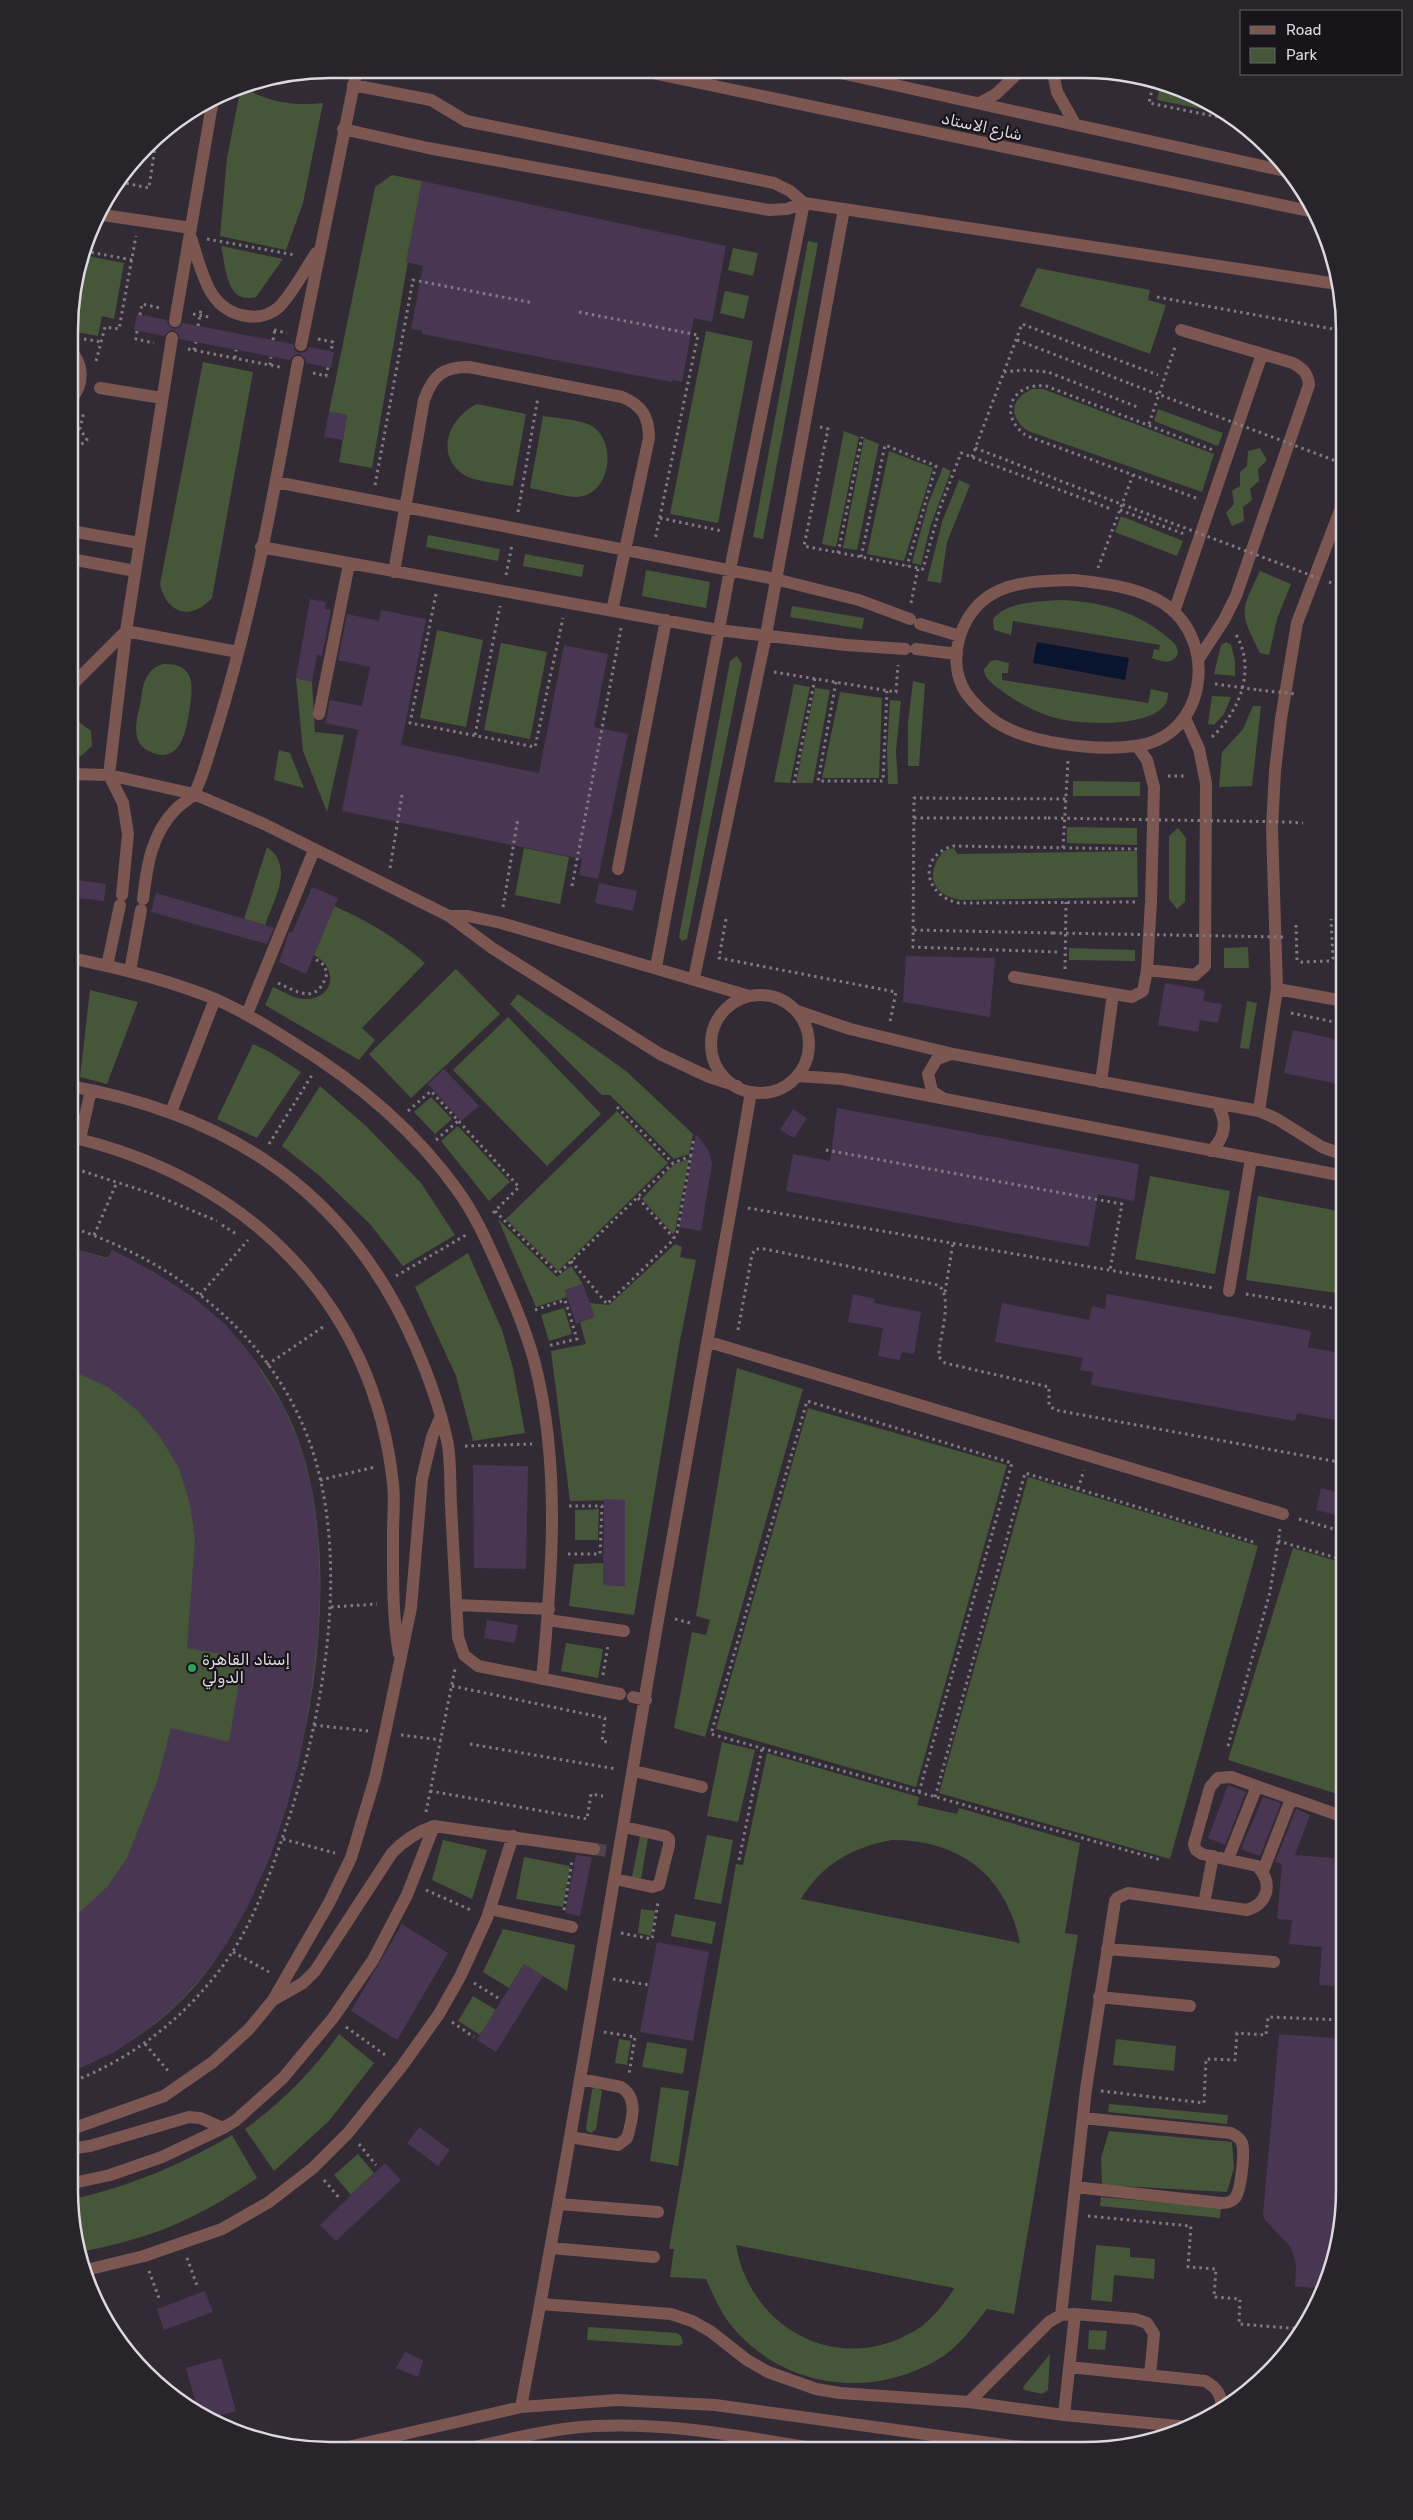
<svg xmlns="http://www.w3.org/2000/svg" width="1413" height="2520" viewBox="0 0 1413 2520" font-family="Rubik,Cairo,sans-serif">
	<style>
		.green { fill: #465638; fill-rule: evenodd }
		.water { fill: #09152e }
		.building { fill: #493652 }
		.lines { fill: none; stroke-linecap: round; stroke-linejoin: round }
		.minor-tunnel { stroke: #4c454f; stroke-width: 12; stroke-dasharray: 12 6; stroke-linecap: butt }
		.path { stroke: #807a83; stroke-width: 3; stroke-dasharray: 2.5 4; stroke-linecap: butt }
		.minor { stroke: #7c5651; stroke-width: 12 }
		.path-bridge { stroke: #807a83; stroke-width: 3; stroke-dasharray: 2.5 4; stroke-linecap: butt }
		.leisure-dot { fill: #2e9e5b; stroke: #18151a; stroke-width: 2 }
		.labels { text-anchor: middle; stroke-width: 4.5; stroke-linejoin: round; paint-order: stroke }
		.street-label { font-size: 16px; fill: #ddd8df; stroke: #18151a }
		.poi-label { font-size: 16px; fill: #ddd8df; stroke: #18151a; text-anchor: start }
		.rim { fill: none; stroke: #ddd8df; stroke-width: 2.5 }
	</style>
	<rect width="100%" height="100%" fill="#322b36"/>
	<path class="green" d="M1161,83L1199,95L1213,105L1212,111L1157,100Z
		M241,86C268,102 292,106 323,103L303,203L286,250L220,236L227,158Z
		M392,175L422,181L372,468L339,462L347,415L329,412L375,187Z
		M808,241L818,243L763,539L753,537Z
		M221,246L283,259L256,297C226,305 226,267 221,246Z
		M733,248L758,253L753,276L728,270Z
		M83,255L124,263L114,319L102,316L98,336L71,331V295Z
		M1037,268L1150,290L1148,300L1166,305L1150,354L1020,306Z
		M725,291L749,296L744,319L720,313Z
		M706,331L753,341L718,523L670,514Z
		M203,362L253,372L212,598C191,621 167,614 160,584Z
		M1032,389H1043L1214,454L1202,492L1028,431C1008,417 1010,399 1032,389Z
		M477,404L526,414L513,486C502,484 473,481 464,475C434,455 449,417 477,404Z
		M1158,409L1223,433L1218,446L1154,421Z
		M543,416C555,418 583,420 592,426C617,442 611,493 579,497C570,498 541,490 530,488Z
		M844,431L859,437L836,547L822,544Z
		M864,438L879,444L857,550L843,548Z
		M1260,448L1267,460L1258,469L1259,481L1250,489L1252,500L1243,507L1244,521L1232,526L1226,513L1234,504L1232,491L1240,486V472L1247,466L1248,451Z
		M889,451L933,468L904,561L867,554Z
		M943,467L951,471L930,527L921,565L912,563L928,504Z
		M959,480L970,485L947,542L941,583L927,581L943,519Z
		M1121,516L1183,541L1177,556L1115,532Z
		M428,535L500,549L498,561L426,547Z
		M525,554L584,565L582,577L523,566Z
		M646,570L710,582L706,608L642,596Z
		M1260,571L1291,584L1277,619L1269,655L1260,653C1239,611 1240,613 1260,571Z
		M1059,600C1097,601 1132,610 1162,633C1170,639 1178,644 1178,654C1171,665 1164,662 1152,658L1154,649L1159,650L1160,645L1013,621L1011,635L994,630L993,619C1007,601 1038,602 1059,600Z
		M792,606L864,618L862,629L790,617Z
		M437,630L483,640L466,727L420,718Z
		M1226,642L1231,645L1235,661V676L1214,674L1221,645Z
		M501,643L547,652L530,739L484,730Z
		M737,656L742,664L687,939L682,941L679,937L730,661Z
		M996,660L1009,663L1008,673H1002V680L1148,703L1151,689L1168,693C1170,729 1083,725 1060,719C1039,714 1019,704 1002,691C994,685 984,679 984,669L991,661Z
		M163,664C197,663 193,688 189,713C186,732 180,763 153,753C128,744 137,720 141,700C142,692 143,682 148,675C151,669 157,666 163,664Z
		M296,678L312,682L315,732L344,735L327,812L303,751Z
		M913,681L925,684L919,766H908V723Z
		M794,684L810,687L790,783L774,782Z
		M815,688L830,690L813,783H796Z
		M840,692L882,698L879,778H822Z
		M1212,696L1231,697L1224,714L1214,725L1208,724Z
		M890,700L901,701L896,751L898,784H888L887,750Z
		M1253,706H1261L1252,786L1219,787L1222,752L1243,729Z
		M79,722L91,731L92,746L81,756L70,755V723Z
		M279,750L290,753L304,788L274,780Z
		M1073,781L1140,782V796H1073Z
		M1067,827L1137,828V845L1067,843Z
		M1178,828L1186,838L1185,902L1177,909L1169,899V836Z
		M267,847C295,867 274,899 265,925L244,919Z
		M524,848L569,857L560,904L515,895Z
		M954,848L957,854L1137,851L1138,897L961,900C932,896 924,873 944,851Z
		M334,906C368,921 397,938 425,963L362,1028L375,1040L359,1060L265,1005L273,987C283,991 295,1000 306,999C333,999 340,969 314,955Z
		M1248,947L1249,968H1224V948Z
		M1069,948L1135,950V961L1069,960Z
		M456,969L500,1014L411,1098L369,1054Z
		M90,990L138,1002L107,1084L80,1077Z
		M518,994L626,1071L693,1134L689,1154L674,1159L610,1095H602L510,1004Z
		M1247,1001L1257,1003L1249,1049L1240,1048Z
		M508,1017L601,1114L547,1166L453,1070Z
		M253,1044L270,1052L301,1072L257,1138L217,1119Z
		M320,1086L367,1127L421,1183L455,1235L403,1266L370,1224L321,1177L282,1146Z
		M431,1097L452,1119L435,1134L414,1112Z
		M617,1111L668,1163L558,1271L506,1219Z
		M458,1126L510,1182L489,1201L441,1141Z
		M689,1159L675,1231L673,1234L642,1199L674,1164Z
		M1150,1176L1230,1191L1215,1274L1135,1259Z
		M1258,1196L1344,1212V1294L1246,1280Z
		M498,1219L557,1277L571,1266L583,1284L565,1290L567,1297L536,1307Z
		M675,1244L682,1247L680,1257L696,1260L679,1346L634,1615L569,1606L574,1564L604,1563L603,1585L625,1586V1500L570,1501L551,1351L586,1344L580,1322L590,1303L609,1305Z
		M70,1248L108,1258L112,1250C191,1290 244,1329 286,1411C361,1559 304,1844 206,1973C172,2017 121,2053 69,2072Z
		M468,1253L502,1330L513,1368L525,1433L473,1441L456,1376L415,1287Z
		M564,1308L572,1334L549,1341L541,1315Z
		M737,1368L803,1389L705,1737L674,1728L692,1632L706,1635L710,1620L696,1616Z
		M808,1408L1007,1465L916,1787L716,1729Z
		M1028,1477L1258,1546L1170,1859L939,1793Z
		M599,1509L598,1540H575V1510Z
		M1293,1548L1344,1563V1796L1228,1760Z
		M566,1643L603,1649L598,1678L561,1671Z
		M722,1742L755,1750L738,1822L707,1816Z
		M767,1753L919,1797L917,1805L957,1814L959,1808L1080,1843L1065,1933L1078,1935L1014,2314L987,2309C972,2328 958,2348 937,2360C871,2399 787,2388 736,2331C722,2316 714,2297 706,2279L670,2277L674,2249H669L736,1864L743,1865ZM892,1840C960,1840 1006,1875 1020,1943L801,1899C822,1864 853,1847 892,1840ZM736,2245L954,2288V2289C945,2302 935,2316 922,2326C846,2379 751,2333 736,2245Z
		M707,1835L733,1840L721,1904L694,1899Z
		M640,1836L648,1838L641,1879L632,1877Z
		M443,1840L487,1850L472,1899L432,1880Z
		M524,1857L570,1866L563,1907L516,1899Z
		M641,1909L655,1911L651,1936L638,1933Z
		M675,1914L716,1922L712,1944L671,1936Z
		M503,1929L575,1945L567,1991L524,1964L509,1988L483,1972Z
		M473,1996L496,2010L480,2035L458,2021Z
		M339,2034L374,2063L329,2121L274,2171L245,2129C282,2102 312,2072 339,2034Z
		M619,2039L631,2041L627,2065L615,2063Z
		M1116,2039L1176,2046L1174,2071L1113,2065Z
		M647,2042L687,2049L683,2074L642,2067Z
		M595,2087L602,2091L596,2129L591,2133L587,2131L586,2127L592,2090Z
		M661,2087L689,2091L678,2166L650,2161Z
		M1109,2104L1228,2115L1227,2124L1108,2112Z
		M1109,2131L1232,2142L1234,2168L1227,2192L1102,2185L1101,2158Z
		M232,2135L257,2178C195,2220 153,2238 79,2252L70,2200C130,2186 179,2166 232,2135Z
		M358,2154L374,2173L351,2195L334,2175Z
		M1101,2197L1221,2208L1220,2218L1100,2206Z
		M1096,2245L1130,2248V2257L1155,2259L1154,2279L1114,2275L1112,2302L1091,2300Z
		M588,2327L677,2333L681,2336L683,2343L679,2346L587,2340Z
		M1089,2330L1107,2331L1105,2350L1088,2349Z
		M1050,2354L1048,2390L1042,2394L1024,2390L1023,2387Z"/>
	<path class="water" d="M1037,642L1129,658L1125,680L1033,663Z"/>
	<path class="building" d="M422,181L726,246L712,322L694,318L682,382L673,380L672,382L581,365L422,334V331L411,329L423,266L406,262Z
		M137,314L167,320L168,324L173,329L178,328L183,323L293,344L295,351L300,353L307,351L309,347L334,352L331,368L306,363L305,359L300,354L295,355L290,360L180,339L179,335L174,330L169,331L164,336L134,330Z
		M329,412L347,415L343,440L324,437Z
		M310,599L326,602L325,609L331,610L322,656L317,655L312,682L296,678Z
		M381,610L426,619L401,745L539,773L564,645L608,654L594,727L628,734L598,879L579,875L582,859L342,811L358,730L325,723L327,716L330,700L362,706L370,667L338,660L347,614L379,621Z
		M70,879L106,884L104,901L70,897Z
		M599,883L637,891L633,911L595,903Z
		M312,887L338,898L306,974L279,962L289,932L292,933Z
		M156,893L265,925L274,928L267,944L151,912Z
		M906,956L995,958L990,1017L903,1002Z
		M1165,983L1205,990L1203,1001L1222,1004L1218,1023L1200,1020L1198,1032L1158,1025Z
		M1293,1030L1344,1041V1085L1284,1073Z
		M444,1069L479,1106L461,1121L428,1084Z
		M837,1108L1139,1164L1134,1201L1098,1194L1089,1247L786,1191L793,1154L830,1161Z
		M793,1109L807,1118L794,1138L780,1130Z
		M696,1134L708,1149L712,1164L701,1231L679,1227Z
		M70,1248L108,1259L112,1250L154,1272L193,1297L226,1325L253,1358L285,1410L300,1445L312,1489L318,1534L320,1591L318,1635L310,1700L300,1757L288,1803L270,1857L248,1906L227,1943L205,1974L176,2005L149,2028L115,2052L69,2072V1919L78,1914L107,1887L127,1858L157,1782L171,1728L229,1742L243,1658L187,1648L195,1540L190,1504L179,1468L160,1437L138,1411L108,1387L70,1370Z
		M583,1284L595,1317L576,1324L565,1290Z
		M853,1294L875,1299L874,1303L921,1312L914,1354L902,1352L900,1360L878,1356L883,1328L848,1322Z
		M1107,1294L1311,1331L1308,1347L1344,1354V1372L1336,1420L1297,1413L1295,1421L1091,1385L1093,1372L1080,1370L1083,1358L995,1342L1002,1303L1089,1320L1092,1306L1105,1309Z
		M473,1465L528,1466L526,1569L474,1568Z
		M1321,1488L1338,1492L1337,1495L1344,1497L1340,1516L1316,1510Z
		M604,1499L625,1500V1586L603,1585Z
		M487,1620L518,1625L515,1643L484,1638Z
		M1228,1785L1246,1792L1225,1845L1208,1838Z
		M1263,1797L1281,1803L1260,1856L1241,1849Z
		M1296,1809L1310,1815L1295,1855L1344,1859V1987L1319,1985L1322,1947L1289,1944L1292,1920L1277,1919L1282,1864L1275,1862Z
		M576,1855L592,1857L580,1916L565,1913Z
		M402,1924L448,1953L397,2040L351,2011Z
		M657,1942L709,1952L693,2041L640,2032Z
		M524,1964L543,1976L496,2052L477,2040Z
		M1279,2034L1344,2039V2208L1325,2289L1295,2286L1296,2266L1293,2253L1289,2245L1265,2220L1263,2215Z
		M419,2127L450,2150L438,2166L407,2143Z
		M385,2163L401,2180L336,2241L320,2225Z
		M205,2291L213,2312L164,2330L157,2309Z
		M405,2352L423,2360L418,2377L396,2368Z
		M221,2358L236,2411L206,2419L199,2414L186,2368Z"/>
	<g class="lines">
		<path class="minor-tunnel" d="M594,1849L608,1851"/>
		<path class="path" d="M1154,80L1149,103L1238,121
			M120,182L149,188L157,133
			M207,239L295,255
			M85,251L132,260
			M1157,297L1344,331
			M579,312L698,335L655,540
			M193,314L209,317
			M140,315L142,304L160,308
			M198,326L201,309
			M274,330L287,333
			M137,331L136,339L154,343
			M84,339L101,342
			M318,339L333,342L331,351
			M273,340L275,329
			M1017,340L1131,384
			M188,349L280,367
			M194,350L196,342
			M235,358L236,350
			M96,361L105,327L119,329L136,236
			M270,365L271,357
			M1004,372L1024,370L1048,372L1140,408
			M313,373L326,376L328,367
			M1149,424L1176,344
			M71,427L80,429
			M820,427L828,429L804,546L918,568
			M975,448L1092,493
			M71,452L87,440L80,429L84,411
			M972,457L1022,324L1158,375
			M375,485L413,280L534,303
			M1196,498L1027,436C997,416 1011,382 1046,386L1213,450
			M1120,510L1184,534
			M518,512L538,397
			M660,518L722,531
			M838,553L862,437
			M861,557L885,445L936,466L907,566
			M1098,568L1133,475
			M506,575L512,545
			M1329,582L1342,587
			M436,594L410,723L535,747L563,618
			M911,603L918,568L923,569L940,508L961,453L1111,509
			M774,672L896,692L898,665
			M836,682L818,781H883L887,691
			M1215,684L1259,690
			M475,735L500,606
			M1212,737C1240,711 1257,668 1235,633
			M1168,776H1187
			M794,783L815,678
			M914,818H1048
			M1289,822L1303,823
			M1063,848L1068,761
			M390,868L402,795
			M572,886L621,628
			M1135,902L959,903C924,896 917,856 953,846L1137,849
			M503,907L518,818
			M726,919L719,958L896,992L890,1022
			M1296,925L1297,960L1301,962L1330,961L1333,958L1331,919
			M914,930L1053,933
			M1057,952L913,947L914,798L1066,799
			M1065,969L1066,902
			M278,983C299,993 318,1005 327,973L324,965L314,958
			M1291,1013L1344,1024
			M617,1107L673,1163
			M408,1111L431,1091L519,1187L492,1214
			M436,1140L458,1121
			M269,1144L312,1075
			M826,1150L1122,1204L1110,1270
			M70,1167L153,1194L217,1221
			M638,1198L674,1238
			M748,1208L1213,1288
			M495,1211L558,1274L673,1163L691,1156
			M222,1225L238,1235
			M94,1235L117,1182
			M571,1261L607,1304L672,1241L677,1233L694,1137
			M396,1276L466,1235
			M945,1292L953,1243
			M1246,1294L1344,1310
			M200,1295L248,1240
			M535,1310L565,1300L577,1339L547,1346
			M738,1330L752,1255L755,1249H765L938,1285C953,1295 941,1334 939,1350V1357L945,1363L1049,1387V1405L1055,1410L1344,1463
			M267,1365L323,1327
			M465,1446L532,1444
			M320,1480L375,1467
			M1078,1489L1084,1470
			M1299,1519L1344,1532
			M1278,1541L1344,1560
			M568,1554H600L602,1506H569
			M331,1607L377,1604
			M675,1619L694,1624
			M603,1675L608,1645
			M452,1686L605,1718L602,1741L611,1743
			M314,1725L368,1731
			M401,1735L441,1740
			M470,1744L616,1769
			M1228,1746L1270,1592L1280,1529
			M430,1791L587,1819L591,1794L603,1796
			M919,1792L1012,1463L807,1401L711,1734L1161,1860
			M935,1797L1025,1473L1257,1543
			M426,1812L455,1669
			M283,1839L335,1853
			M739,1860L762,1748
			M426,1890L473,1911
			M564,1910L572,1861
			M621,1933L652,1939L658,1902
			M233,1952L269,1972
			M613,1979L649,1985
			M474,1983L498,1998
			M452,2022L474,2037
			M346,2027L388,2057
			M604,2032L635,2037L629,2074
			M145,2044L169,2072
			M69,2083C127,2061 176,2025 215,1976C249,1934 266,1886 283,1836C323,1720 351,1568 312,1449C275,1338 178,1262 70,1227
			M1101,2091L1204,2103L1206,2059L1235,2060L1237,2033L1266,2035L1268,2017L1344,2020
			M359,2144L376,2165
			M324,2180L340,2199
			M1088,2216L1191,2226L1188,2267L1216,2269L1214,2297L1240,2299L1239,2324L1302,2329
			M187,2258L198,2288
			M149,2271L160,2301
			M89,2285L91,2293"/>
		<path class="minor" d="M643,71L1314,212
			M836,72L1290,172
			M1053,73L1057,92L1075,124
			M353,85L431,100L466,121L774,183L790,191L804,203
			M980,103L996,94L1018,73
			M343,129L428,148L769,210L787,209L804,203L1337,284
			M96,214L191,228
			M191,238C202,270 207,311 247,316C258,318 270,315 279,307C292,294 306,268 316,253
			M175,321L213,99
			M1181,330L1293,363C1303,369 1308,373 1309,385L1236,596L1224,620L1198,660
			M301,345L357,69
			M100,388L162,398
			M71,399C84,385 84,365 71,351
			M276,482L775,579L859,600L910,619
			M71,531L139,543
			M261,547L718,630L846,645L905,649
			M71,559L135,571
			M394,572L424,400C433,375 443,367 469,367L622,397C642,405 649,417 649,438L612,611
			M1073,580C1102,583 1138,587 1163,603C1220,640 1207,738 1135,746C1095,751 1030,744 996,722C986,715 974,704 966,693C946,662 959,616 989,596C1013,580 1045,581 1073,580Z
			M1174,612L1262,354
			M920,624L960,636
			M916,649L957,654
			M70,687L126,631L238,652
			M319,714L349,564
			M70,774L109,775L194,794L264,824L449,916L492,948L660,1054L709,1077L737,1086
			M618,869L666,620
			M122,895L128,834L123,803L109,775L126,631L172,338
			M143,899C147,866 151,834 176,809C181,804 188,800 193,795C200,787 211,746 215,734C253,613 275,487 298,362
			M449,916H468L501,923L749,996
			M70,958C120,968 169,980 215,999C243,1011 267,1026 292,1042C356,1081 414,1129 458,1191C476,1216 488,1244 501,1273C514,1302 527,1332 535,1364C561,1467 552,1575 542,1679
			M107,966L120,905
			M656,967L730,570L804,203
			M1147,970L1195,975L1205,966L1206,783L1199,749L1185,718
			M130,971L141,910
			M1014,977L1132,997L1143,991L1147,970L1151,902L1154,787L1147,760L1137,746
			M694,978L766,635L844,209
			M1277,989L1344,1001
			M711 1044a49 49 0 1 1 98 0a49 49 0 1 1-98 0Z
			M797,1011L850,1029L953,1054L1259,1111L1277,1119L1322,1147L1344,1155
			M247,1014L314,850
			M797,1076L842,1079L1344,1176
			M1101,1082L1113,994
			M70,1086C231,1115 349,1193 415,1345C429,1377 441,1411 448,1445C451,1465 450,1486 451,1506C453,1550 456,1593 458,1637L464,1655L478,1666L620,1694
			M944,1099L932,1091L928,1074L937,1059L951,1054
			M1259,1111L1277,989L1272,829L1275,771L1281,719L1297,623L1344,500
			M171,1112L215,999
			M70,1137C246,1177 374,1302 393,1484C395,1500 393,1517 393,1533C393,1574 392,1613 399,1654
			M80,1139L91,1090
			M1211,1151C1226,1137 1228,1121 1217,1104
			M1229,1291L1251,1159
			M709,1342L1283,1514
			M456,1605L549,1609
			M548,1620L624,1631
			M633,1697L646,1700
			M634,1771L702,1787
			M1228,1859L1257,1786
			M1263,1871L1291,1799
			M615,1879L652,1887L659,1885L669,1845V1839L665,1836L624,1827
			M1204,1904L1213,1856
			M490,1909L572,1927
			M1107,1949L1274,1962
			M1099,1997L1190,2006
			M273,2000L303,1983L315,1971L392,1853C404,1840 417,1832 434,1826L594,1849
			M69,2130L164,2096L213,2062L249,2029L273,2000L329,1903L351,1858L375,1778L385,1733L411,1608L422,1479L432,1437L440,1418
			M570,2137L618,2145L627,2138C632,2121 639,2098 621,2087L580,2079
			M69,2149L90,2146L189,2117L200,2118L223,2128
			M69,2184L110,2175L162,2157L223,2128L235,2121L283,2078L333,2018L373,1960L407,1895L434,1826
			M1075,2187L1221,2203C1226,2203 1232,2202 1235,2198C1241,2191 1245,2152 1242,2143C1240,2138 1235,2135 1231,2133L1083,2118
			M559,2204L658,2212
			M551,2248L654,2257
			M82,2271L144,2256L222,2229L269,2202L313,2168L348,2133L402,2066L439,2014L461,1975L487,1918L513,1836
			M541,2304L671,2314L692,2321L710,2331L747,2360L768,2372L816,2389L840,2393L969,2402L1064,2415L1189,2427
			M1061,2315L1086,2089L1115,1901L1117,1898L1128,1893L1247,1910C1269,1903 1273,1882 1257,1866L1202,1854L1196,1850L1194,1844L1210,1787L1218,1778L1231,1777L1344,1817
			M1069,2367L1205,2381C1218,2388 1222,2396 1222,2411
			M969,2402L1049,2322L1061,2315L1075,2314L1135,2319L1147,2323L1154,2334L1150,2375
			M521,2407C571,2143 614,1878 659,1614C689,1439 722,1266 751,1092
			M1064,2415L1075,2314
			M339,2449L521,2407L617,2400L715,2405L1012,2446L1072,2451
			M467,2449C501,2441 536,2432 572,2428C657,2419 745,2437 829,2451"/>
		<path class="path-bridge" d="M1131,384L1344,464
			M1092,493L1318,578
			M1259,690L1296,694
			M1048,818L1288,822
			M1053,933L1284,937"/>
	</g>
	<circle class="leisure-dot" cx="192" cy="1668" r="5"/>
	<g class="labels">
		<g class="street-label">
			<text transform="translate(982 126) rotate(12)" y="6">شارع الاستاد</text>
		</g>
		<g class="poi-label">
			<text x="202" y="1665">إستاد القاهرة<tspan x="202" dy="18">الدولي</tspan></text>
		</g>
	</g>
	<path d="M0 0H1413V2520H0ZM330 78H1084A252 252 0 0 1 1336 330V2190A252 252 0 0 1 1084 2442H330A252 252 0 0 1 78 2190V330A252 252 0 0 1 330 78Z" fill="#28252a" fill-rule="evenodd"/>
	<path class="rim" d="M330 78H1084A252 252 0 0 1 1336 330V2190A252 252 0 0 1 1084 2442H330A252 252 0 0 1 78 2190V330A252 252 0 0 1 330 78Z"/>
	<rect x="1240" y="10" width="162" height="65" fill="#18151a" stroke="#676369"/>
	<rect x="1250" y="26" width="25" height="8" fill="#7c5651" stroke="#676369"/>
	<text x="1286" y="35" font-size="15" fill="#ddd8df">Road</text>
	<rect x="1250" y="48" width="25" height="15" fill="#465638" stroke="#676369"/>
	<text x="1286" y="60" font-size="15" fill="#ddd8df">Park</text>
</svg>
